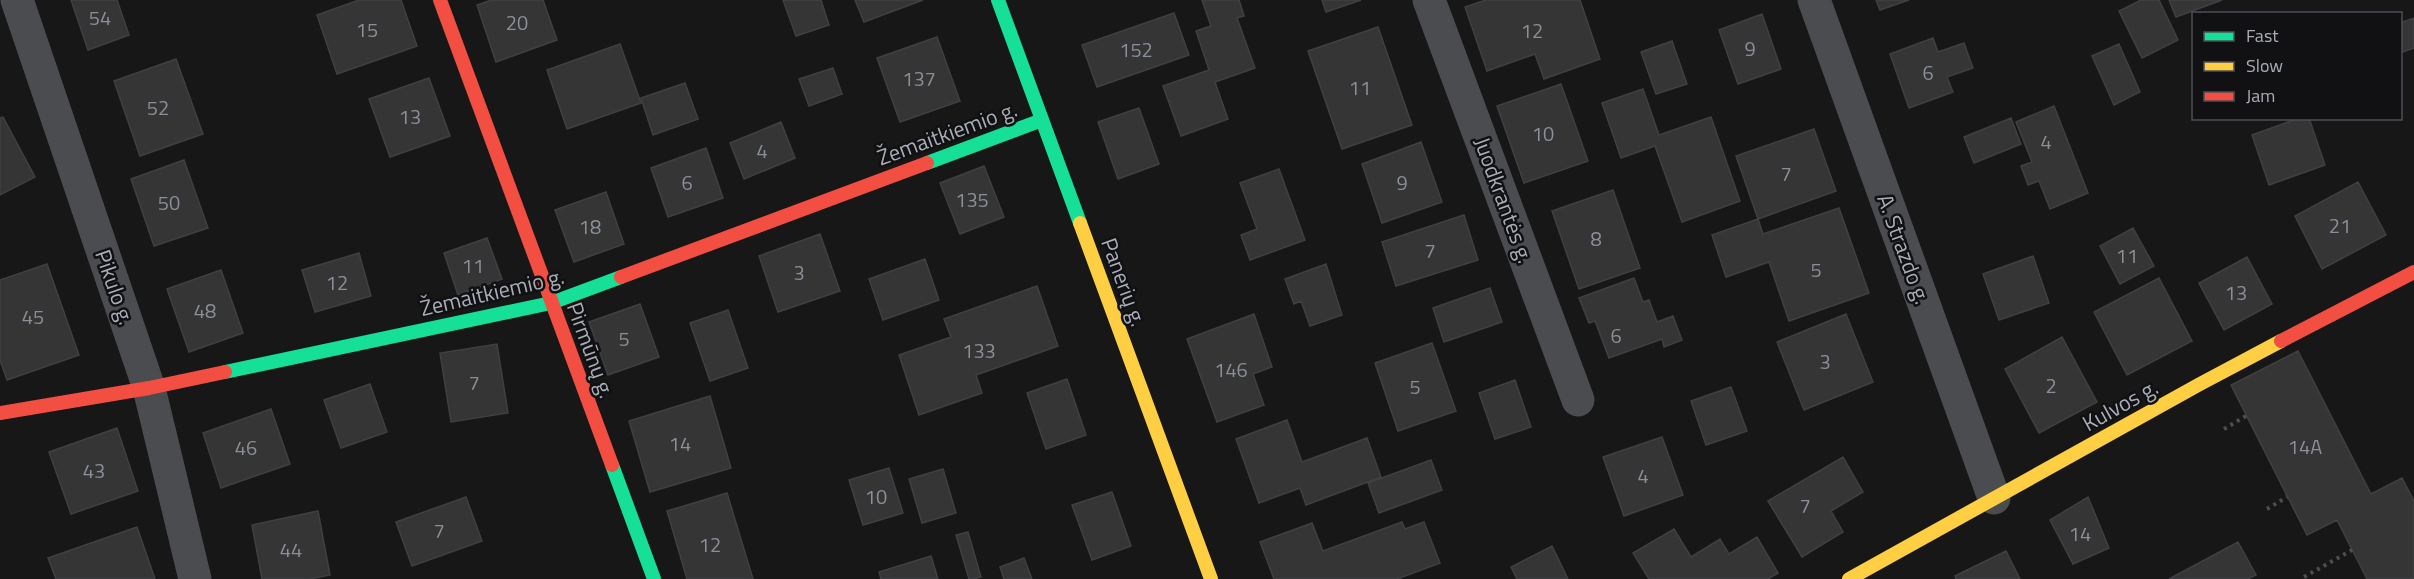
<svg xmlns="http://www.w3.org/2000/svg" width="2414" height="579" viewBox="0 0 2414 579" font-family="'Titillium Web',sans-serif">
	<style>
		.building { fill: #353536; stroke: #3f4043; stroke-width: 1.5 }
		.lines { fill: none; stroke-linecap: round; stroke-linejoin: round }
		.path { stroke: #4d4e52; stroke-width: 4; stroke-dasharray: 3 4.5; stroke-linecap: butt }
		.street { stroke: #4b4c50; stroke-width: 33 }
		.fast { stroke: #16e098; stroke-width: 14 }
		.slow { stroke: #ffcf43; stroke-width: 14 }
		.jam { stroke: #f24e42; stroke-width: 14 }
		.labels { text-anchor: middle; stroke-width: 5; stroke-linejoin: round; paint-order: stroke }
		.number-label { font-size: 20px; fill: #8b8f98 }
		.street-label { font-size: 22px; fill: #a8adb8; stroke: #111113 }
	</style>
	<rect width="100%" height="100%" fill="#171717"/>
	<path class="building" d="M71,0H117L129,35L88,50Z
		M359,0H401L417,46L337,74L317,15Z
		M492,0H543L557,40L496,62L477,5Z
		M783,0H821L829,25L796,36Z
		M855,0H923L864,22Z
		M1202,0H1239L1244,16L1237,18L1255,68L1215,82L1228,119L1181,136L1163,86L1209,70L1196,31L1211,26Z
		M1322,0H1361L1326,12Z
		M1486,0H1580L1600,59L1544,79L1535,54L1487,71L1465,7Z
		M1876,0H1909L1880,10Z
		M2141,0H2159L2178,40L2142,58L2119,11Z
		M2169,0H2222L2176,17Z
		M1174,13L1189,55L1097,87L1082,45Z
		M1762,14L1781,69L1738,84L1719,30Z
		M2414,18V48L2400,53V23Z
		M1378,27L1412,125L1342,149L1308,51Z
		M937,37L960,101L900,122L877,58Z
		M1933,38L1938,52L1964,43L1973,68L1947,77L1953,92L1909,108L1890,54Z
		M1672,41L1687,84L1656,94L1641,52Z
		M620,44L641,103L567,129L547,70Z
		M2119,44L2140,92L2114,105L2092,56Z
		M176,59L203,134L140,156L114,81Z
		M833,68L842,94L809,106L799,79Z
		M429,78L450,136L390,157L369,99Z
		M685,83L698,119L653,135L641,98Z
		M1561,84L1588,161L1524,183L1497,106Z
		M1643,89L1659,135L1711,117L1740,201L1682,222L1655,146L1621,158L1602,103Z
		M2054,106L2088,193L2050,209L2039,181L2028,185L2021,166L2032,162L2016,122Z
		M1139,108L1159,164L1118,179L1098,122Z
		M3,117L35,177L0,195V118Z
		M2011,118L2021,144L1974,163L1964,137Z
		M2299,118H2309L2325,165L2269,185L2252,135Z
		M781,122L795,158L744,179L730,143Z
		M1814,129L1836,191L1758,219L1736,156Z
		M1421,142L1442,202L1382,223L1362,164Z
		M706,148L723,198L668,217L651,168Z
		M184,160L208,228L154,246L131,179Z
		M984,166L1004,217L960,234L940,183Z
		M1279,169L1305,240L1250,260L1241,235L1257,229L1240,183Z
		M2358,182L2386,235L2322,269L2295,216Z
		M1613,190L1640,268L1579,289L1552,211Z
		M606,192L624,244L574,262L555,210Z
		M1839,208L1869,293L1789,321L1769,262L1726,277L1712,235L1758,219L1763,234Z
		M1464,215L1478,260L1396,286L1382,242Z
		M2133,228L2154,266L2120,284L2100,246Z
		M820,234L840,291L778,312L759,256Z
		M487,238L502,279L458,295L444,253Z
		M359,253L371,296L315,312L302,270Z
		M2033,256L2049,303L1999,320L1983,274Z
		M2247,257L2272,304L2224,330L2199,283Z
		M925,259L939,300L883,320L869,279Z
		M47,264L79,355L7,380L0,360V280Z
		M1326,264L1342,315L1310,326L1301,301L1294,304L1285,279Z
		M221,270L243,333L189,352L167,289Z
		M1634,278L1643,302L1649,300L1657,322L1673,316L1682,340L1664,347L1662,339L1609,358L1595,321L1589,323L1579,298Z
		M2159,278L2192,341L2127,375L2094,312Z
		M1037,286L1058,346L976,375L982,393L919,415L899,355L951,337L944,319Z
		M1490,288L1502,322L1444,342L1433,308Z
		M640,304L659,357L608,375L589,322Z
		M728,310L748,368L710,381L690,323Z
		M1254,314L1272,367L1253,374L1264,405L1217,422L1187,339Z
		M1846,314L1873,382L1804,410L1777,342Z
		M2062,337L2097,402L2039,433L2005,369Z
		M1432,343L1456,411L1398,431L1375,363Z
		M497,344L508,413L451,422L440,353Z
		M2298,351L2371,494L2402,478L2414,501V579H2367L2337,520L2307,535L2231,385Z
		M1067,379L1086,435L1046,449L1027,393Z
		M1515,380L1531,427L1495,439L1479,393Z
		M370,384L387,432L341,448L324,400Z
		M1731,387L1747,431L1706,445L1691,401Z
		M710,396L731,468L650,492L629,421Z
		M271,409L290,464L221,488L203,433Z
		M1287,420L1302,462L1367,438L1381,477L1306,505L1300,488L1259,503L1236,439Z
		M117,428L138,491L71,514L49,452Z
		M1662,437L1683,495L1624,516L1603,457Z
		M1843,457L1863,492L1831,511L1843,532L1802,557L1768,501Z
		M1431,460L1442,490L1379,513L1368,483Z
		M889,468L903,513L863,525L849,480Z
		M943,469L956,513L922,523L909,479Z
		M1112,492L1131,546L1092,560L1072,505Z
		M727,493L753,579H687L667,511Z
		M466,497L482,541L412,566L396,522Z
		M2088,497L2109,548L2073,564L2050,520Z
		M318,511L330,575L310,579H262L252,525Z
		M1402,522L1405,529L1424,522L1440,563L1397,579H1274L1260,542L1312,523L1323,551Z
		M137,527L155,579H56L48,558Z
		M1674,529L1691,557L1720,539L1729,554L1757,537L1778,573L1768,579H1649L1633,553Z
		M968,532L981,577L974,579H969L956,535Z
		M2238,542L2256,575L2248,579H2169Z
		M1552,546L1568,579H1517L1511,567Z
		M2006,551L2020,579H1956L1955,576Z
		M931,556L938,579H881L879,572Z
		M1024,558L1032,579H1004L1000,567Z"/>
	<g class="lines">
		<path class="path" d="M2224,429L2246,416
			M2267,509L2287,497
			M2304,577L2352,550"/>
		<path class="street" d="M17,0L149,388L195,579
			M1429,0L1578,400
			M1814,0L1994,498"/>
		<path class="fast" d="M998,0L1080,223
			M927,163L1042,120
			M225,372L551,303L621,277
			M612,465L654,579"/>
		<path class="slow" d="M1080,223L1211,579
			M1849,579L2200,384L2281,341"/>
		<path class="jam" d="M440,0L612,465
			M621,277L927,163
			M2281,341L2414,272
			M0,413L149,388L225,372"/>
	</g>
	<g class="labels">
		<g class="number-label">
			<text x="100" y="25">54</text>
			<text x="517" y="30">20</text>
			<text x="367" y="37">15</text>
			<text x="1532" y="38">12</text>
			<text x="1750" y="56">9</text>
			<text x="1136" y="57">152</text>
			<text x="1928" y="80">6</text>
			<text x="919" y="86">137</text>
			<text x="1360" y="95">11</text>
			<text x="158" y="115">52</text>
			<text x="410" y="124">13</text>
			<text x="1543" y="141">10</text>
			<text x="2046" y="149">4</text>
			<text x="762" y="158">4</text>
			<text x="1786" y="181">7</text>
			<text x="687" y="190">6</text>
			<text x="1402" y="190">9</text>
			<text x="972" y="207">135</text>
			<text x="169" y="210">50</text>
			<text x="2340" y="233">21</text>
			<text x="590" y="234">18</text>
			<text x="1596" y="246">8</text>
			<text x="1430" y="258">7</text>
			<text x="2127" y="263">11</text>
			<text x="473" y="273">11</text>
			<text x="1816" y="277">5</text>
			<text x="799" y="280">3</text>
			<text x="337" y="290">12</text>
			<text x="2236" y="300">13</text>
			<text x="205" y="318">48</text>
			<text x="33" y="324">45</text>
			<text x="1616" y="343">6</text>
			<text x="624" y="346">5</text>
			<text x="979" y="358">133</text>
			<text x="1825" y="369">3</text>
			<text x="1231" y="377">146</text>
			<text x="474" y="390">7</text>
			<text x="2051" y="393">2</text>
			<text x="1415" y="394">5</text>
			<text x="680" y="451">14</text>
			<text x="2305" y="454">14A</text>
			<text x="246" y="455">46</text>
			<text x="94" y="478">43</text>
			<text x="1643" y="483">4</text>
			<text x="876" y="504">10</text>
			<text x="1805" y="513">7</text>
			<text x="439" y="538">7</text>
			<text x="2080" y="541">14</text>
			<text x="710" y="552">12</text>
			<text x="291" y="557">44</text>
		</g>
		<g class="street-label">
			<text transform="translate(947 133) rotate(-20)" y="8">Žemaitkiemio g.</text>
			<text transform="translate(1504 200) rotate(70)" y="8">Juodkrantės g.</text>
			<text transform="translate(1904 249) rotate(70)" y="8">A. Strazdo g.</text>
			<text transform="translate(1124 282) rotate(70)" y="8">Panerių g.</text>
			<text transform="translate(115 287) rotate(71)" y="8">Pikulo g.</text>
			<text transform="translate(492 292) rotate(-13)" y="8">Žemaitkiemio g.</text>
			<text transform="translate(591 350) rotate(70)" y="8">Pirmūnų g.</text>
			<text transform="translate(2120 405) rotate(-29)" y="8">Kulvos g.</text>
		</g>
	</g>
	<rect x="2192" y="12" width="210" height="108" fill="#111113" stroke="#4d4f55" stroke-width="1.5"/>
	<rect x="2204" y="32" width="30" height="9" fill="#16e098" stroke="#4d4f55" stroke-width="1.5"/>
	<text x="2246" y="42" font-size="18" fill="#a8adb8">Fast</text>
	<rect x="2204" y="62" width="30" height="9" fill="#ffcf43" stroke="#4d4f55" stroke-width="1.5"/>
	<text x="2246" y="72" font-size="18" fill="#a8adb8">Slow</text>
	<rect x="2204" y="92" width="30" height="9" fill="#f24e42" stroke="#4d4f55" stroke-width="1.5"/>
	<text x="2246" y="102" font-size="18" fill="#a8adb8">Jam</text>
</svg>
